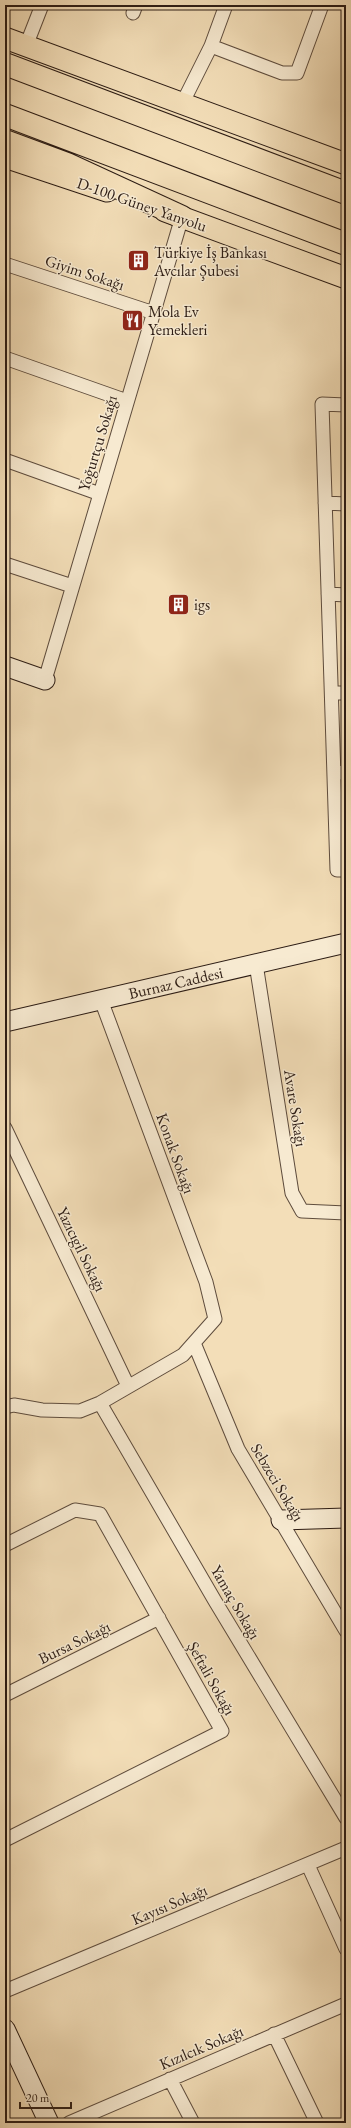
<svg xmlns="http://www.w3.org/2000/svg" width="351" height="2128" viewBox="0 0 351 2128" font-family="'EB Garamond',serif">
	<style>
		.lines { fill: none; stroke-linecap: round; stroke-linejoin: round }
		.minor-casing { stroke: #5e4c3d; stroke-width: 15 }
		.secondary-casing { stroke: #2c1c14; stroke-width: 21 }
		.primary-casing { stroke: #2c1c14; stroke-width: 23 }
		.trunk-casing { stroke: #2c1c14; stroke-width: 24 }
		.minor { stroke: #f7ead1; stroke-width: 13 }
		.secondary { stroke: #f7ead1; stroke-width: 19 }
		.primary { stroke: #f3deb8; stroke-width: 21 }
		.trunk { stroke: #f3deb8; stroke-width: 22 }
		.labels { text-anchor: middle; stroke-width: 3; stroke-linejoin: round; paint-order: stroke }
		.street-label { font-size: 16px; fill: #2c1c14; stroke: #f7ead1 }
		.poi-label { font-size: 16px; fill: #2c1c14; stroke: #f7ead1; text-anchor: start }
	</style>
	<rect width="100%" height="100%" fill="#f3deb8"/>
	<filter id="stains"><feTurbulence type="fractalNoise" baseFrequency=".005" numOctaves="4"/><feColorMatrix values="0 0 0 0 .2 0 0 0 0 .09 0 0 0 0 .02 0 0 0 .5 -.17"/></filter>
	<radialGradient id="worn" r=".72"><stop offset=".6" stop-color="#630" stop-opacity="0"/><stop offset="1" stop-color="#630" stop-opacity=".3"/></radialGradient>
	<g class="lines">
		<defs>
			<path id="minor" d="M133,13L136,5
				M26,46L42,5
				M211,46L282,73H297L322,5
				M182,104L211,46L226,5
				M5,264L154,313
				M5,358L127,401
				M346,405L322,404L337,870H346
				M5,460L100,494
				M325,503L346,504
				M5,564L72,586
				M328,594L346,595
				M45,680L182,217
				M332,693H346
				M334,772L346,773
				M256,964L292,1193L302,1211L346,1213
				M5,1128L128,1386
				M194,1343L238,1449L346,1631
				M100,1403L215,1601L346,1818
				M5,1407L14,1405L42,1410L80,1411L100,1403L183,1355L215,1319L206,1282L101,1000
				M5,1545L75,1510L100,1514L222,1731L5,1840
				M5,1695L159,1618
				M308,1865L346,1949
				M5,1991L346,1848
				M274,2034L317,2123
				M170,2079L193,2123
				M69,2123L346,2004"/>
			<g id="secondary">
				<path d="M5,666L45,680"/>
				<path id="s1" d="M5,1022L346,943"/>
				<path d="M281,1520L346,1518"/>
				<path d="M5,2029L49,2123"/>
			</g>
			<path id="primary" d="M5,38L346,164
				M5,157L107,191
				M165,211L346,278"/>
			<path id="trunk" d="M5,64L346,193
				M5,115L346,244
				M5,141L67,164L182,217"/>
		</defs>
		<use href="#minor" class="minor-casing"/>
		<use href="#secondary" class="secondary-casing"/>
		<use href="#primary" class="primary-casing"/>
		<use href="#trunk" class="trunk-casing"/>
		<use href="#minor" class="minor"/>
		<use href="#secondary" class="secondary"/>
		<use href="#primary" class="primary"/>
		<use href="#trunk" class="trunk"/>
	</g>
	<defs>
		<symbol id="building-square" viewBox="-11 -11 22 22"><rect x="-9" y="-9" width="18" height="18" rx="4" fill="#8f2418" stroke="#f7ead1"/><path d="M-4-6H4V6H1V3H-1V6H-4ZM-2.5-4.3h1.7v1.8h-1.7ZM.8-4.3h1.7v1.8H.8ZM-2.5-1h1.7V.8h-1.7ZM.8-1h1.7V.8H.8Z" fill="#fff"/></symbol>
		<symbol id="restaurant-square" viewBox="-11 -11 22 22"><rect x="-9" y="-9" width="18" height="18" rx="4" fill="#8f2418" stroke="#f7ead1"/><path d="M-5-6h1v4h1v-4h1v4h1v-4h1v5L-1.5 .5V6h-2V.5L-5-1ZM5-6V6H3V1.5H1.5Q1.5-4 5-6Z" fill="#fff"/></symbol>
	</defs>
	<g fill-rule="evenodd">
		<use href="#building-square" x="126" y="248" width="25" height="25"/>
		<use href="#restaurant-square" x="120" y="308" width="25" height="25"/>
		<use href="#building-square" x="166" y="592" width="25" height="25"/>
	</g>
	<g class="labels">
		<g class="street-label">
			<text transform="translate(142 204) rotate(19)" y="6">D-100 Güney Yanyolu</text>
			<text transform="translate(85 272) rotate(18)" y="6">Giyim Sokağı</text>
			<text transform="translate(97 443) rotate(-73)" y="6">Yoğurtçu Sokağı</text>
			<text dy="6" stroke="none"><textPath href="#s1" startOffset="175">Burnaz Caddesi</textPath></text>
			<text transform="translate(296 1108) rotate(81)" y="6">Avare Sokağı</text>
			<text transform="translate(176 1153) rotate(70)" y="6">Konak Sokağı</text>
			<text transform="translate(82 1249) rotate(64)" y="6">Yazıcıgil Sokağı</text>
			<text transform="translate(278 1482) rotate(59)" y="6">Sebzeci Sokağı</text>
			<text transform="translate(236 1602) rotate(60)" y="6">Yamaç Sokağı</text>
			<text transform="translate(74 1642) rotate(-26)" y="6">Bursa Sokağı</text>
			<text transform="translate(212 1678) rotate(61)" y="6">Şeftali Sokağı</text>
			<text transform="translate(169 1904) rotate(-23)" y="6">Kayısı Sokağı</text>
			<text transform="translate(201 2047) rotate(-23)" y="6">Kızılcık Sokağı</text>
		</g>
		<g class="poi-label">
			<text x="154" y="258">Türkiye İş Bankası<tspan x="154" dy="18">Avcılar Şubesi</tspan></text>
			<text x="148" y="317">Mola Ev<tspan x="148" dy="18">Yemekleri</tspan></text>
			<text x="194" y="610">igs</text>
		</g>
	</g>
	<rect width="351" height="2128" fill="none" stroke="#f3deb8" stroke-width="20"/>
	<rect x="6" y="6" width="339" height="2116" fill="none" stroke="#2c1c14" stroke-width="2"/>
	<rect x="10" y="10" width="331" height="2108" fill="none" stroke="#2c1c14"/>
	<path d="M20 2102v6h51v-6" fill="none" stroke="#2c1c14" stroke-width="2"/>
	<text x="26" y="2102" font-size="12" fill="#2c1c14" stroke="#f7ead1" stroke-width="3" paint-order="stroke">20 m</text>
	<rect width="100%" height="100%" filter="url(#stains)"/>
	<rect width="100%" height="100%" fill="url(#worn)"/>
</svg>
